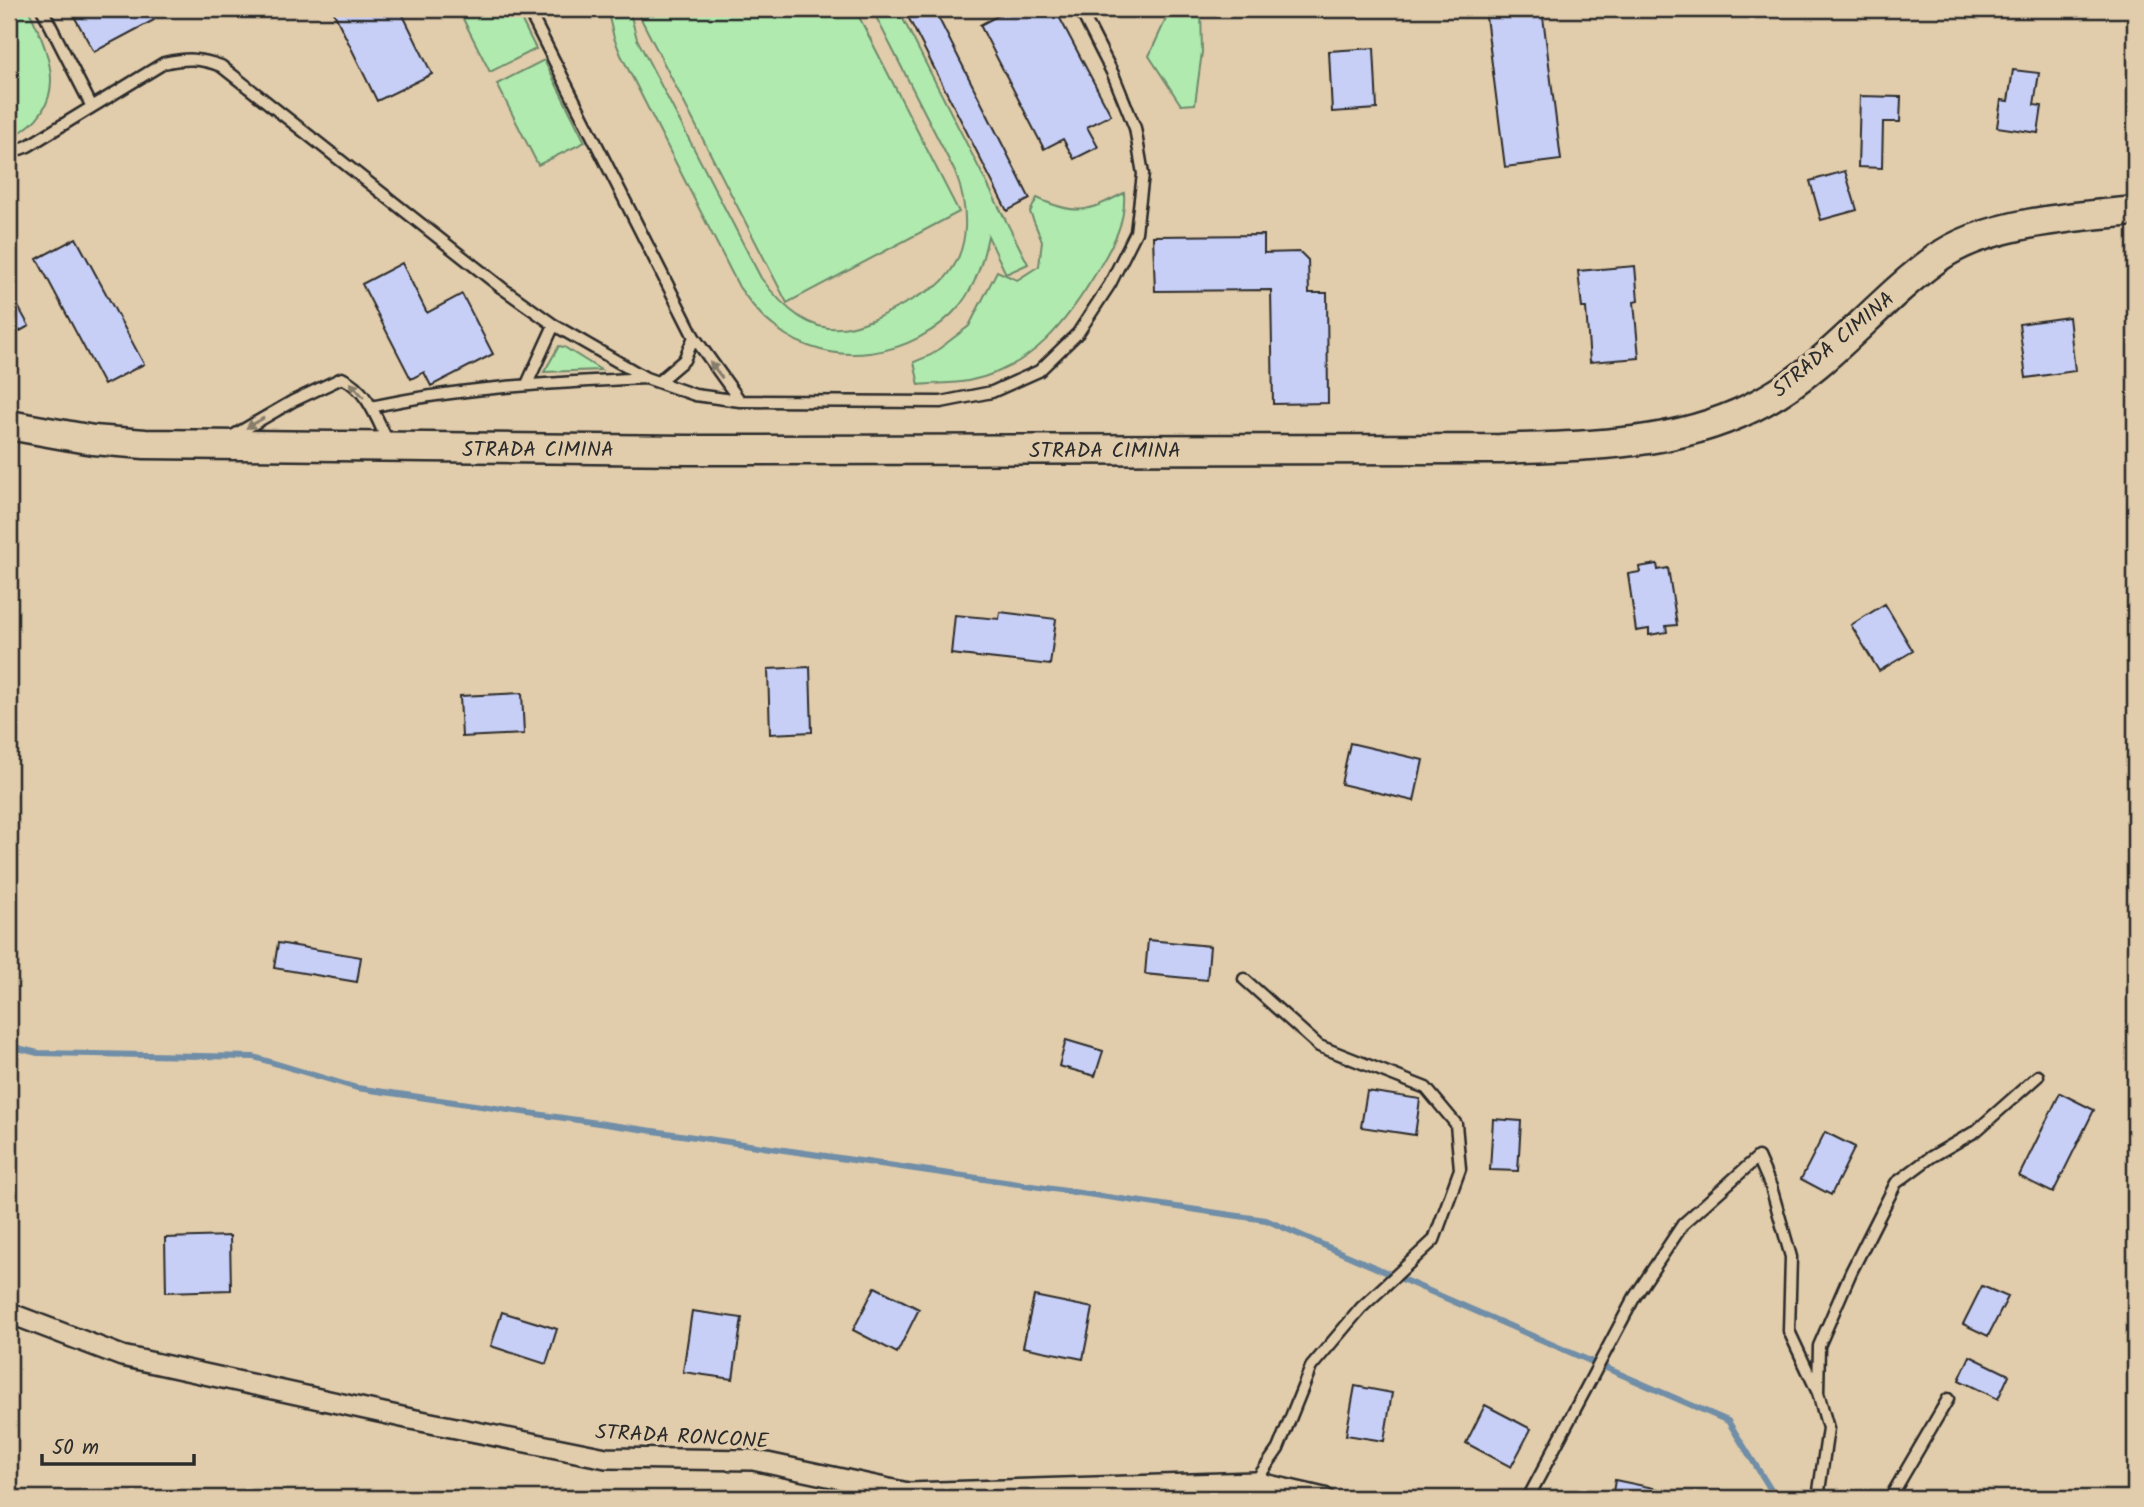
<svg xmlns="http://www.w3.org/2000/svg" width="2144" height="1507" viewBox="0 0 2144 1507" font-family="Kalam,sans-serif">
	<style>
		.green { fill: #b0eaae; stroke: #6e8a6c; stroke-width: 2 }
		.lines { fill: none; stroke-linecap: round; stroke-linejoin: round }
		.stream { stroke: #6f8ea7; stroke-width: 6 }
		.building { fill: #c8cff7; stroke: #2b2b2b; stroke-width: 2 }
		.lane-casing { stroke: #2b2b2b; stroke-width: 15 }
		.street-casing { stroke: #2b2b2b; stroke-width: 24 }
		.secondary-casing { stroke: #2b2b2b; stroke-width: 33 }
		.lane { stroke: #e1ccab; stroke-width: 10 }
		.street { stroke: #e1ccab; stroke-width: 19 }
		.secondary { stroke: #e1ccab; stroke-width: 28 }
		.oneway { fill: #867c6b }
		.labels { text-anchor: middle; stroke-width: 7; stroke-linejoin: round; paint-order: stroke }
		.street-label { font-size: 21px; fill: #2b2b2b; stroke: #e1ccab }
	</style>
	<rect width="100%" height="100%" fill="#e1ccab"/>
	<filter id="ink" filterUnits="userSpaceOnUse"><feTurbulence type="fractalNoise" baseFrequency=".0143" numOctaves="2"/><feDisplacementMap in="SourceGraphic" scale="14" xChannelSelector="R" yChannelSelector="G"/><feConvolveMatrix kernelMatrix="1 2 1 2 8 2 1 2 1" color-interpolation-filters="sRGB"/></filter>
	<g filter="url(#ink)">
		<path class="green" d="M9,9H28C52,56 70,105 14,136L9,125Z
			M458,9H516L536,49L490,72Z
			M607,9H629L637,39L761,278C823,361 863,325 937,286C971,257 970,213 956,174L872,9H898L1028,264L1006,274L988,236C983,260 976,285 960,305C915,358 830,372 775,327C760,316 750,302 739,287L621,55L614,38Z
			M636,9H855L959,212L787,303Z
			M1162,9H1201L1202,52L1195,104L1181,105L1149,56L1166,19Z
			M544,60L585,142L538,165L497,84Z
			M1124,193C1126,223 1113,244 1099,268C1067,322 1033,368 968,381C952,384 935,383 919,385L914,362L931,355L969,326L997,271L1017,280L1039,266L1042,241L1030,212L1037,198C1076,216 1087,212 1124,193Z
			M559,346L564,347L601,370L544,372Z"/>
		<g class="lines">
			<path class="stream" d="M9,1046L38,1053L254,1057L357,1088L1266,1220L1728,1421L1776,1498"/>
		</g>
		<path class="building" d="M70,9H148L154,20L94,52Z
			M332,9H400L432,74L377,101Z
			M904,9H934L1030,199L1007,211Z
			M1001,9H1055L1111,115L1087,127L1098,147L1074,159L1063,139L1044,149L980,25L1003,13Z
			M1485,9H1542L1561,160L1505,167Z
			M1374,48L1377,109L1332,112L1329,51Z
			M2013,70L2039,73L2034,105L2042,106L2038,133L1997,127L2001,100L2008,101Z
			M1860,96L1901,97L1900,122H1883L1882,168L1858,167Z
			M1845,171L1857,210L1821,220L1810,181Z
			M1264,235V253L1300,252L1308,260L1309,293H1327L1328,403L1273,404L1271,290L1155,291L1153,236Z
			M76,238L144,364L104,385L37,259Z
			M402,263L427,313L462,294L493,354L431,386L424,372L411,379L362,284Z
			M1635,266L1638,301L1634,302L1639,358L1590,362L1586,308H1582L1578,271Z
			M9,290L29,326L9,337Z
			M2069,317L2075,371L2026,378L2019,324Z
			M1657,564L1658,570L1668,568L1677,625L1666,626L1667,632L1649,635V629L1636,631L1628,574L1640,572L1639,567Z
			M1885,604L1913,651L1879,671L1851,625Z
			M1000,612L1056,619L1050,665L951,654L955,615L999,619Z
			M810,667L812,732L770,734L768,669Z
			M522,693L524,734L462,737L460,696Z
			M1350,743L1423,760L1414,801L1341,784Z
			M1148,940L1210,946L1207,980L1145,974Z
			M278,943L361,957L357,982L274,968Z
			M1066,1040L1103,1051L1095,1076L1059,1066Z
			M1367,1091L1420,1099L1415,1135L1361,1127Z
			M2060,1093L2094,1110L2053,1193L2019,1176Z
			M1493,1119L1521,1121L1518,1171L1490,1170Z
			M1825,1132L1855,1147L1831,1195L1801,1179Z
			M230,1236L231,1290L166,1292L165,1238Z
			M1982,1286L2008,1297L1988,1336L1963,1324Z
			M875,1287L919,1309L897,1353L853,1330Z
			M1034,1296L1093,1308L1083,1359L1023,1347Z
			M692,1311L742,1318L733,1379L683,1372Z
			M502,1312L557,1329L546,1364L491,1346Z
			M1970,1356L2009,1375L1998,1399L1959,1380Z
			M1355,1386L1392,1393L1384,1441L1346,1435Z
			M1485,1405L1531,1429L1511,1467L1466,1443Z
			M1615,1480L1668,1491V1498H1612Z"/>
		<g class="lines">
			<defs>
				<path id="lane" d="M42,9L92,107
					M528,9L694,337L740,401
					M9,153L28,146L164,63C186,58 200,58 221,66L502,288L554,325L646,378L695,395L740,401L941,402L992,392L1039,371L1078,333L1110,284L1136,232L1143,174L1135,128L1113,74L1080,9
					M658,382L684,360L694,337
					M527,384L554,325
					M371,407C461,387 553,383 645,378
					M229,438L293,401L342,378C367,389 377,419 388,442
					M1244,979L1319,1046L1426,1088L1456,1124L1460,1169L1434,1240L1361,1308L1311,1367L1278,1449L1255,1482
					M1528,1498L1634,1298L1683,1224L1758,1157L1771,1187L1791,1257L1789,1331L1818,1393
					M1818,1498L1828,1428L1818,1393L1819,1346L1851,1272L1896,1183L1931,1157L1976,1131L2038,1076
					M1890,1498L1948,1399"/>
				<path id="street" d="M9,1313L122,1356L411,1419L606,1458L753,1460L908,1493L1255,1482L1324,1498"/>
				<path id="secondary" d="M9,425L93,440L145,444L688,450L1500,449C1591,445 1682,447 1764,401C1830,365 1876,302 1936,259C1984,223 2076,216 2135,211"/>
			</defs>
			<use href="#lane" class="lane-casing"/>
			<use href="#street" class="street-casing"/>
			<use href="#secondary" class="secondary-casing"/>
			<use href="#lane" class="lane"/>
			<use href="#street" class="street"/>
			<use href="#secondary" class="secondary"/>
		</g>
		<defs><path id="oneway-solid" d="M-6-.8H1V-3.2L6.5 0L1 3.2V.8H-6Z" transform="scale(1.75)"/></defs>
		<g class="oneway">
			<use href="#oneway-solid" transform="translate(716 370) rotate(-128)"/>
			<use href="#oneway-solid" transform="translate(357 390) rotate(-133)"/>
			<use href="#oneway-solid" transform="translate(255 423) rotate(150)"/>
		</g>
	</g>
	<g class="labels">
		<g class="street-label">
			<text transform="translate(1833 344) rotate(-40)" y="7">STRADA CIMINA</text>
			<text x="538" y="456">STRADA CIMINA</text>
			<text x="1105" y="457">STRADA CIMINA</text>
			<text transform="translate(682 1436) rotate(3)" y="7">STRADA RONCONE</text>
		</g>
	</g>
	<rect width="2144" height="1507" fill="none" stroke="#e1ccab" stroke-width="35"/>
	<rect x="18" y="18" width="2109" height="1472" fill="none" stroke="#2b2b2b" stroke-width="2.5" filter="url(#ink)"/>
	<path d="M42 1454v10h152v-10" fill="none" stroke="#2b2b2b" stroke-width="3.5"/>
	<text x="52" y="1454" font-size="21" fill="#2b2b2b" stroke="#e1ccab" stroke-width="5" paint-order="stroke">50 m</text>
</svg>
